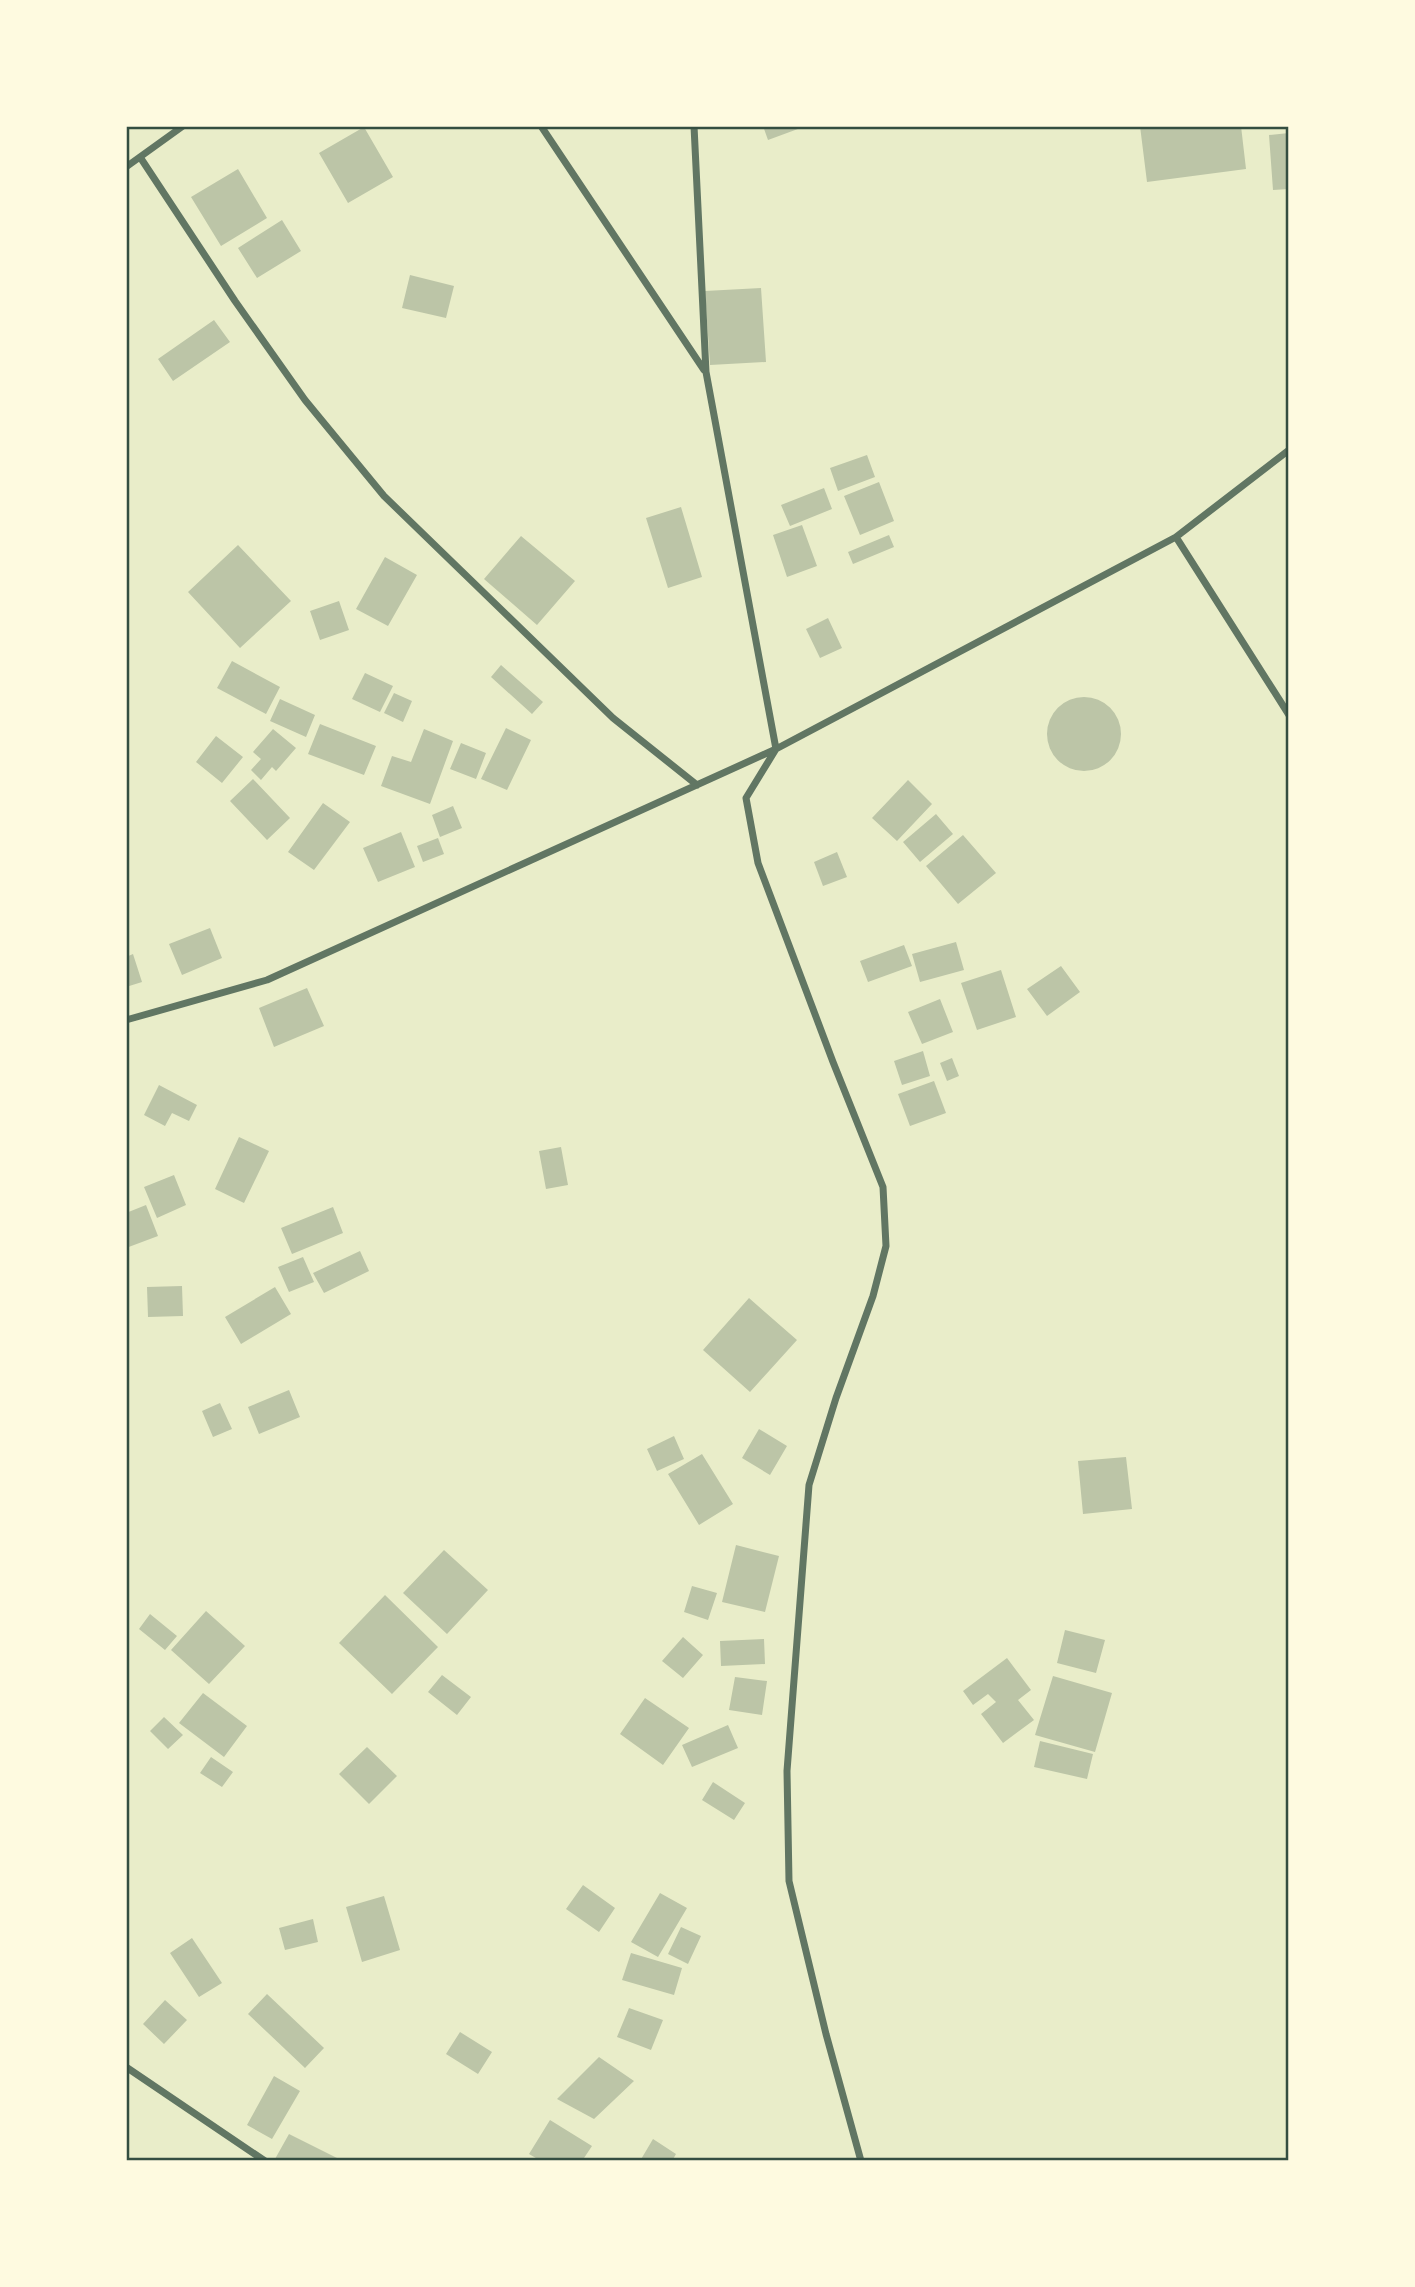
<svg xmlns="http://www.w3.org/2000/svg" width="1415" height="2287" viewBox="0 0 1415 2287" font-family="'Archivo Narrow',sans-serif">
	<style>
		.building { fill: #bcc5a7 }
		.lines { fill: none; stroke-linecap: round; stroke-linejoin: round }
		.minor { stroke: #617663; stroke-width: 7 }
		.neatline { fill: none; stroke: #344e41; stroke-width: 2.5 }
	</style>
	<rect width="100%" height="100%" fill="#e9edc9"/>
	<path class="building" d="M763,126H806L768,140Z
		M1140,126H1241L1246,169L1147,182Z
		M364,127L393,177L348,203L319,153Z
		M1289,133V189L1273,190L1269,135Z
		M238,169L267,218L221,246L191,197Z
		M282,220L301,251L257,278L238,248Z
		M410,275L454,286L446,318L402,308Z
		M761,288L766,362L710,365L705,291Z
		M214,320L230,342L173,381L158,359Z
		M867,455L875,477L838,491L830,468Z
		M879,482L894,521L860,535L844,496Z
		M824,488L832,509L790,526L781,505Z
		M681,507L702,577L668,588L646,518Z
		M802,525L817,566L787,577L773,535Z
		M889,535L894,547L853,564L848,552Z
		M521,536L575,581L537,625L484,579Z
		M238,545L291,601L240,648L188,592Z
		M385,557L417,575L388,626L356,609Z
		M339,601L349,630L320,640L310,611Z
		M828,618L842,648L820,658L806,629Z
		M232,661L280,687L266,714L217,688Z
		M501,665L543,702L532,714L491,677Z
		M365,673L393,686L380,712L352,699Z
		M394,693L412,701L403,722L384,713Z
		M1047 734a37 37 0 1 1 74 0a37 37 0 1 1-74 0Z
		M280,699L315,715L306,737L270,721Z
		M320,724L376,746L364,775L308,754Z
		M506,728L531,740L507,790L481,779Z
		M273,729L296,748L276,771L272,767L261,780L251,770L261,759L253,752Z
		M424,729L453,741L430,804L381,786L392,756L411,762Z
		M216,736L243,757L222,783L196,762Z
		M461,743L486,753L476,779L450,769Z
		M253,779L290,818L267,840L230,801Z
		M908,780L932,804L897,841L872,818Z
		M323,803L350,822L314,870L288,852Z
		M453,806L462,828L440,837L432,815Z
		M936,814L953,834L920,862L903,842Z
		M401,832L415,867L378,882L363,848Z
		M963,835L996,873L958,904L926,866Z
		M438,838L444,854L423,862L417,846Z
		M837,852L847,877L823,886L814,862Z
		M210,928L222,958L182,975L169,944Z
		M956,942L964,970L920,982L912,954Z
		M904,945L912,966L868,982L860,961Z
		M133,954L142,982L126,987V957Z
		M1061,966L1080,992L1047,1016L1027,989Z
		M1001,970L1016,1017L977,1030L961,983Z
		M307,988L324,1026L274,1047L259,1008Z
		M940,999L953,1032L922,1044L908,1012Z
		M923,1051L930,1076L902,1085L894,1061Z
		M952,1058L959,1076L947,1081L940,1063Z
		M934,1081L946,1113L910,1126L898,1094Z
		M159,1085L197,1105L189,1121L172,1113L165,1126L144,1115Z
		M239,1137L269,1151L244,1203L215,1189Z
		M561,1147L568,1185L546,1189L539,1151Z
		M174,1175L186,1205L157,1218L144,1187Z
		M146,1205L158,1236L126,1248V1213Z
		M333,1207L343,1233L292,1254L281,1228Z
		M360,1251L369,1271L324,1293L313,1273Z
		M303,1257L314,1282L289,1292L278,1267Z
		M182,1286L183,1316L148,1317L147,1287Z
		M275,1287L291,1314L241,1344L225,1317Z
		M749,1298L797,1340L750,1392L703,1350Z
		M289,1390L300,1417L259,1434L248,1407Z
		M220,1403L232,1429L213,1437L202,1411Z
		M759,1429L787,1446L770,1475L742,1458Z
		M674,1436L684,1459L657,1471L647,1449Z
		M702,1454L733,1504L699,1525L668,1474Z
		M1126,1457L1132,1509L1083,1514L1078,1461Z
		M736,1545L779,1556L765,1612L722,1602Z
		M444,1550L488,1590L447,1634L403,1593Z
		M692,1586L717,1593L708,1620L684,1612Z
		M385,1595L438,1647L392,1694L339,1643Z
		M206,1611L245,1646L209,1684L171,1650Z
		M150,1614L177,1636L165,1650L139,1629Z
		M1065,1630L1105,1640L1096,1673L1057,1663Z
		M683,1637L703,1655L683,1678L662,1661Z
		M764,1639L765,1664L721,1666L720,1641Z
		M1007,1658L1031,1690L1018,1700L1034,1720L1003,1743L981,1714L996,1702L988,1694L973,1705L963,1691Z
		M442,1675L471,1697L457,1715L428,1692Z
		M1053,1676L1112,1693L1095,1752L1035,1735Z
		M735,1677L767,1681L762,1715L729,1710Z
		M203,1693L247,1726L224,1757L179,1723Z
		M645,1698L689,1728L663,1765L620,1734Z
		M164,1717L183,1735L168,1749L150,1731Z
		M728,1725L738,1748L692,1767L682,1745Z
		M1040,1741L1093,1754L1087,1779L1034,1767Z
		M367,1747L397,1776L369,1804L339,1774Z
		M211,1757L233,1772L222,1787L200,1773Z
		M713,1782L745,1803L734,1820L702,1800Z
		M583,1885L615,1908L599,1932L566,1909Z
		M660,1893L687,1908L658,1957L631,1942Z
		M384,1896L400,1950L362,1962L346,1907Z
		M313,1919L318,1942L285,1950L279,1928Z
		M681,1927L701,1936L688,1964L668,1954Z
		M192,1938L222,1983L199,1997L170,1953Z
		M631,1953L682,1968L674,1995L622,1980Z
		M267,1994L324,2048L305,2068L248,2014Z
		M165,2000L187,2020L164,2044L143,2024Z
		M629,2008L663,2020L651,2050L617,2037Z
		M460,2032L492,2052L478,2074L446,2054Z
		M599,2057L634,2081L594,2119L557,2099Z
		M274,2076L300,2091L272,2139L247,2125Z
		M550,2120L592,2146L582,2161H541L529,2154Z
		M289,2134L343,2161H280L275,2159Z
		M653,2139L676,2154L672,2161H640Z"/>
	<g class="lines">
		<path class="minor" d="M541,126L704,370
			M694,126L706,372L776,749L746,798L758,863L833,1062L883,1187L886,1246L873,1296L836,1398L809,1485L787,1771L789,1881L826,2034L861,2161
			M140,157L235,301L305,400L384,496L613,718L697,785
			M126,167L183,126
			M1176,537L1289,715
			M126,1020L267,980L776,749L1176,537L1289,450
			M126,2067L265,2161"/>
	</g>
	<rect width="1415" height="2287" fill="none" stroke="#fefae0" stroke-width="256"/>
	<rect x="128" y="128" width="1159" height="2031" class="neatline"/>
</svg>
